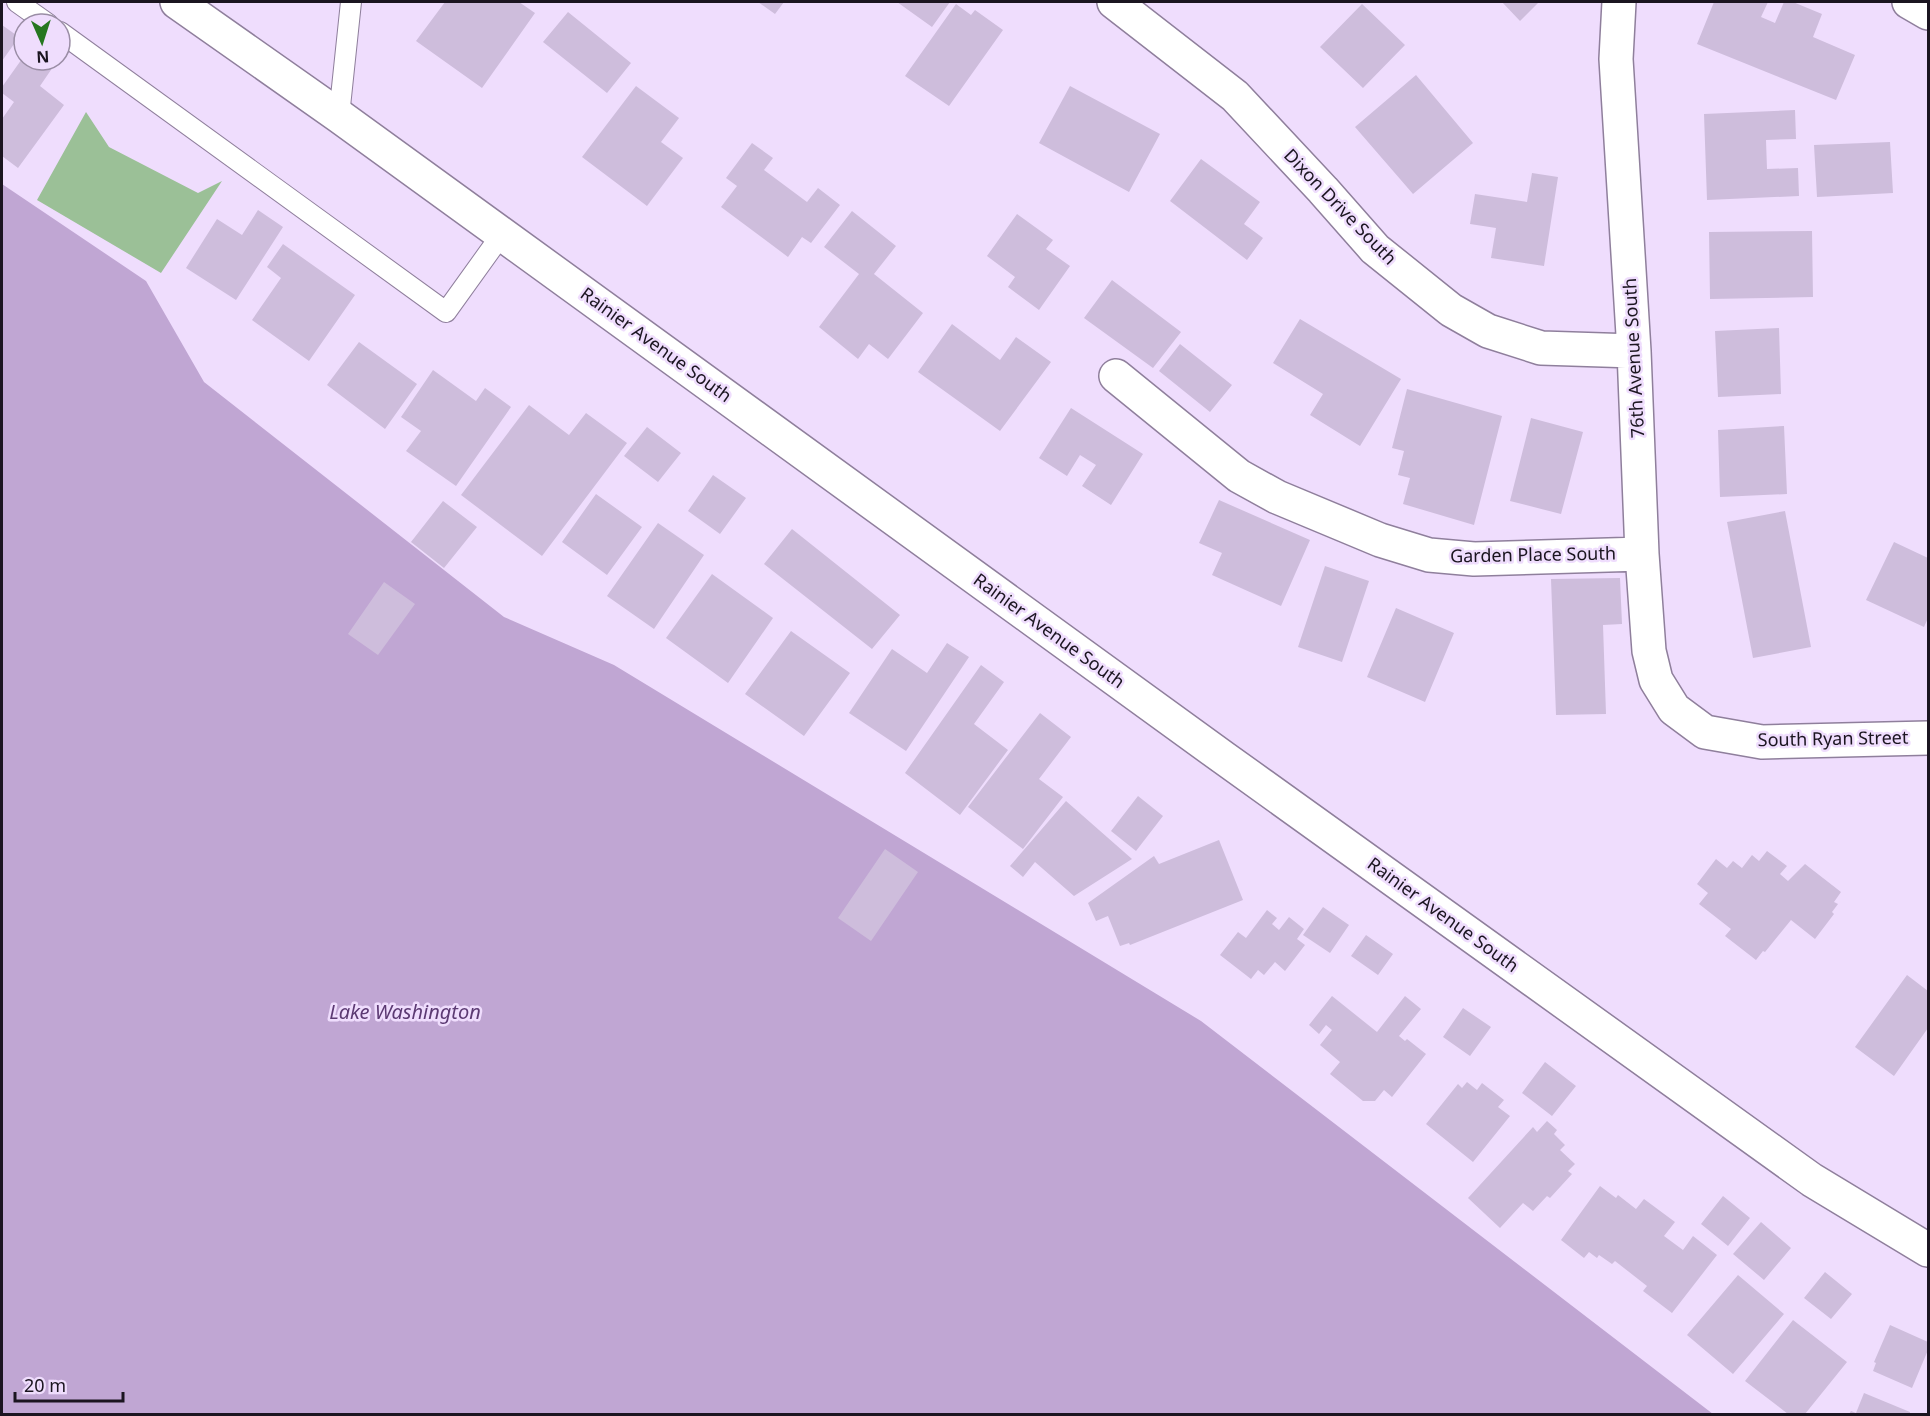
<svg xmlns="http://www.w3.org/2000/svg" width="1930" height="1416" viewBox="0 0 1930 1416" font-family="'Noto Sans',sans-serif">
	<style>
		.green { fill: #9bc097 }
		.water { fill: #c0a6d3 }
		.building { fill: #cebddc }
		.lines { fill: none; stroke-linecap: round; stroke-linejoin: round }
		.service-casing { stroke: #8f7f9c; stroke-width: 22 }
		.minor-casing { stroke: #8f7f9c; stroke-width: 36 }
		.primary-casing { stroke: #8f7f9c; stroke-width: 36 }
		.service { stroke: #fff; stroke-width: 20 }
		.minor { stroke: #fff; stroke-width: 33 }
		.primary { stroke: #fff; stroke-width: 33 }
		.labels { text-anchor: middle; stroke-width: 5; stroke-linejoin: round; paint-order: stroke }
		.street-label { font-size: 18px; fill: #1b1520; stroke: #efddfd }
		.water-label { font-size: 20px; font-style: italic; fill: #5c3a73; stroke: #efddfd }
	</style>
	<rect width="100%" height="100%" fill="#efddfd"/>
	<path class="green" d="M86,112L109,147L198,193L222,181L161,273L37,200Z"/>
	<path class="water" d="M2,184L146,281L204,382L504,617L614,665L1201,1021L1713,1414H2Z"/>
	<path class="building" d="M445,2H519L535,13L482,88L416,41Z
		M758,2H784L775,14Z
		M897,2H950L932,27Z
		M1502,2H1536L1538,3L1520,21Z
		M1714,2H1768L1761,17L1775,23L1784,2H1793L1822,14L1813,37L1855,55L1836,100L1697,44Z
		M956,4L971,15L975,10L1003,30L949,106L905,76Z
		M1362,4L1405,45L1363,88L1320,47Z
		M568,12L631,63L607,93L543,42Z
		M2,25L19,37L2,61Z
		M24,56V60H50L55,64L40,86L64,105L18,168L2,156V119L14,102L2,93V87Z
		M1416,75L1473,143L1413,194L1355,127Z
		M636,86L679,118L661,142L683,158L647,206L582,157Z
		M1070,86L1160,134L1129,192L1039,143Z
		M1795,110L1796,139L1766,140L1767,169L1798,168L1799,196L1707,200L1704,114Z
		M1890,142L1893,193L1817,197L1814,145Z
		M752,143L773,158L764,170L807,202L818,188L840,205L811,243L802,237L788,257L721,207L737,186L726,178Z
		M1201,159L1260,202L1244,224L1263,238L1247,260L1170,201Z
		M1532,173L1558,177L1544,266L1491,258L1496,228L1470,224L1475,194L1527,202Z
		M258,210L283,227L236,300L186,268L217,219L242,235Z
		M852,211L896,246L874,274L923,313L888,359L869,344L858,359L819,327L859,274L824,247Z
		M1017,214L1053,240L1046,249L1070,266L1039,310L1008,287L1015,277L987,256Z
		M1812,231L1813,297L1710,299L1709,232Z
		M283,244L355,295L309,361L252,320L281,278L267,267Z
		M1112,280L1181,332L1153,368L1084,318Z
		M1300,319L1401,379L1360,446L1310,415L1323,394L1273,363Z
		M952,324L1000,360L1016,337L1051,362L1000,431L918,372Z
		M1779,328L1781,394L1718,397L1715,331Z
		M359,342L417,384L385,429L327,385Z
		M1180,344L1232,385L1210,412L1159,371Z
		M433,370L476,401L485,388L511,407L456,486L406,451L421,431L401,417Z
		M1407,389L1502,416L1474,525L1403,504L1410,478L1398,475L1404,451L1392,448Z
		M529,405L569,435L586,413L627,443L542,556L461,495Z
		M1071,408L1143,454L1111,505L1082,486L1096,465L1080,455L1067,476L1039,458Z
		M1531,418L1583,432L1561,514L1510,501Z
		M1784,426L1787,494L1720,497L1718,430Z
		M647,427L681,453L658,482L624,456Z
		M713,475L746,498L720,534L688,511Z
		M596,494L642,527L607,575L562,542Z
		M1219,500L1310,540L1281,606L1212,575L1222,553L1199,543Z
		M443,501L477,527L444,568L411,542Z
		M1785,511L1811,647L1753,658L1727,522Z
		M658,523L704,555L654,629L607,596Z
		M792,529L900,615L872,649L764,564Z
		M1894,542L1928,558V618L1924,627L1866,600Z
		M1325,566L1369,581L1342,662L1298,647Z
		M712,574L773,618L728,683L666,638Z
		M1620,578L1622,624L1603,625L1606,714L1556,715L1551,579Z
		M384,582L415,604L378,655L348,634Z
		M1396,608L1454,633L1425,702L1367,677Z
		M791,631L850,673L804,736L745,694Z
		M947,643L969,657L906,751L849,713L892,649L927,673Z
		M981,665L1004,682L974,724L1008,750L960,815L905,773Z
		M1040,713L1071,737L1039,779L1063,797L1023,849L968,807Z
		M1138,796L1163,816L1136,851L1111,831Z
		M1066,801L1132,859L1074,896L1035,862L1023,877L1010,866Z
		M1219,840L1243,900L1130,945L1129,943L1120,946L1108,916L1096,921L1088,903L1154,856L1159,864Z
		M885,849L918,872L871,941L838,918Z
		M1767,851L1787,866L1780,874L1788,881L1805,864L1841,892L1834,902L1838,904L1832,912L1834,914L1815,939L1791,920L1765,952L1763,951L1756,960L1725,936L1731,929L1699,904L1708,893L1697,884L1716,859L1727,868L1733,861L1742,868L1752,855L1759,861Z
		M1323,907L1349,925L1330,953L1303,935Z
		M1267,910L1277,918L1272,924L1279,930L1289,917L1304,929L1297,939L1305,945L1285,971L1275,962L1264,975L1258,970L1251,979L1220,955L1238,932L1246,938Z
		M1366,935L1393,954L1378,975L1351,956Z
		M1907,975L1928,991V1028L1894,1076L1855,1047Z
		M1332,996L1377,1032L1405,996L1421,1009L1399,1036L1405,1041L1407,1039L1426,1054L1392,1097L1384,1090L1375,1101H1363L1330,1074L1340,1062L1320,1045L1332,1030L1326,1025L1319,1034L1309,1025Z
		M1463,1008L1491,1027L1470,1056L1443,1037Z
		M1545,1062L1576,1086L1552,1116L1522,1093Z
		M1467,1082L1477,1090L1482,1083L1504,1100L1498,1107L1510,1116L1473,1162L1426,1124L1458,1084L1462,1088Z
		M1547,1121L1557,1130L1554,1134L1565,1145L1560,1150L1575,1164L1568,1171L1572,1174L1550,1198L1547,1196L1533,1211L1523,1203L1500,1228L1468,1198L1533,1127L1537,1132Z
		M1600,1186L1616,1198L1618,1195L1636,1209L1644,1199L1675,1222L1664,1236L1683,1250L1693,1236L1717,1255L1672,1313L1643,1291L1647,1286L1615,1261L1612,1264L1599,1255L1597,1258L1589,1252L1584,1258L1561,1240Z
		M1723,1196L1750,1218L1728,1246L1701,1224Z
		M1761,1222L1791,1248L1764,1280L1733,1254Z
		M1825,1272L1852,1294L1831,1319L1804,1298Z
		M1738,1275L1784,1314L1733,1374L1687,1335Z
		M1793,1320L1847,1362L1805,1414H1788L1745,1381Z
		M1890,1325L1928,1342V1350L1912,1388L1873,1371L1876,1363L1874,1362Z
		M1864,1393L1910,1412V1414H1849L1851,1411L1856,1413Z"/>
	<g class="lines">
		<defs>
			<path id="service" d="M17,2L48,24
				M60,32L446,312L502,234
				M339,116L351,2"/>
			<path id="minor" d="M1114,2L1235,96L1323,190L1375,249L1451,310L1488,331L1541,348L1634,351
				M1619,2L1616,59L1634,351L1642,554L1649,651L1656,680L1674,709L1705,732L1762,742L1928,738
				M1909,2L1928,13
				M1116,376L1239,476L1277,497L1380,540L1429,555L1474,559L1642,554"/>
			<path id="primary" d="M177,2L339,116L1224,758L1812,1180L1928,1250"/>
		</defs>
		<use href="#service" class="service-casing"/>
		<use href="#minor" class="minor-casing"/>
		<use href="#primary" class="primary-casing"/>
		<use href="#service" class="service"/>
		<use href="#minor" class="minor"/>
		<use href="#primary" class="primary"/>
	</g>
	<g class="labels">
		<g class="street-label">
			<text transform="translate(1340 207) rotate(46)" y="6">Dixon Drive South</text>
			<text transform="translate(656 345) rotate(36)" y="6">Rainier Avenue South</text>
			<text transform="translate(1634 358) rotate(-93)" y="6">76th Avenue South</text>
			<text transform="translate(1533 555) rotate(-1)" y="6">Garden Place South</text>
			<text transform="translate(1049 631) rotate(36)" y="6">Rainier Avenue South</text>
			<text transform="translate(1833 739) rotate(-1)" y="6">South Ryan Street</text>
			<text transform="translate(1443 915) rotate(36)" y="6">Rainier Avenue South</text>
		</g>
		<g class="water-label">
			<text x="405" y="1019">Lake Washington</text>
		</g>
	</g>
	<rect width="1930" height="1416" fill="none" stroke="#1b1520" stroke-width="6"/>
	<g transform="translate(42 42) rotate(177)"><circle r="28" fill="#efddfd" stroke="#9a8da5" stroke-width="1.5"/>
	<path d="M0-4.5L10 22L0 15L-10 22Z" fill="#267720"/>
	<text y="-9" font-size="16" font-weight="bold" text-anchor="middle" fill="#1b1520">N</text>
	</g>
	<path d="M15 1392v9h108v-9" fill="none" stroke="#1b1520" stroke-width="3"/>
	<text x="24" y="1392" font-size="18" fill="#1b1520" stroke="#efddfd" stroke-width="4.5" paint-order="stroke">20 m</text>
</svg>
